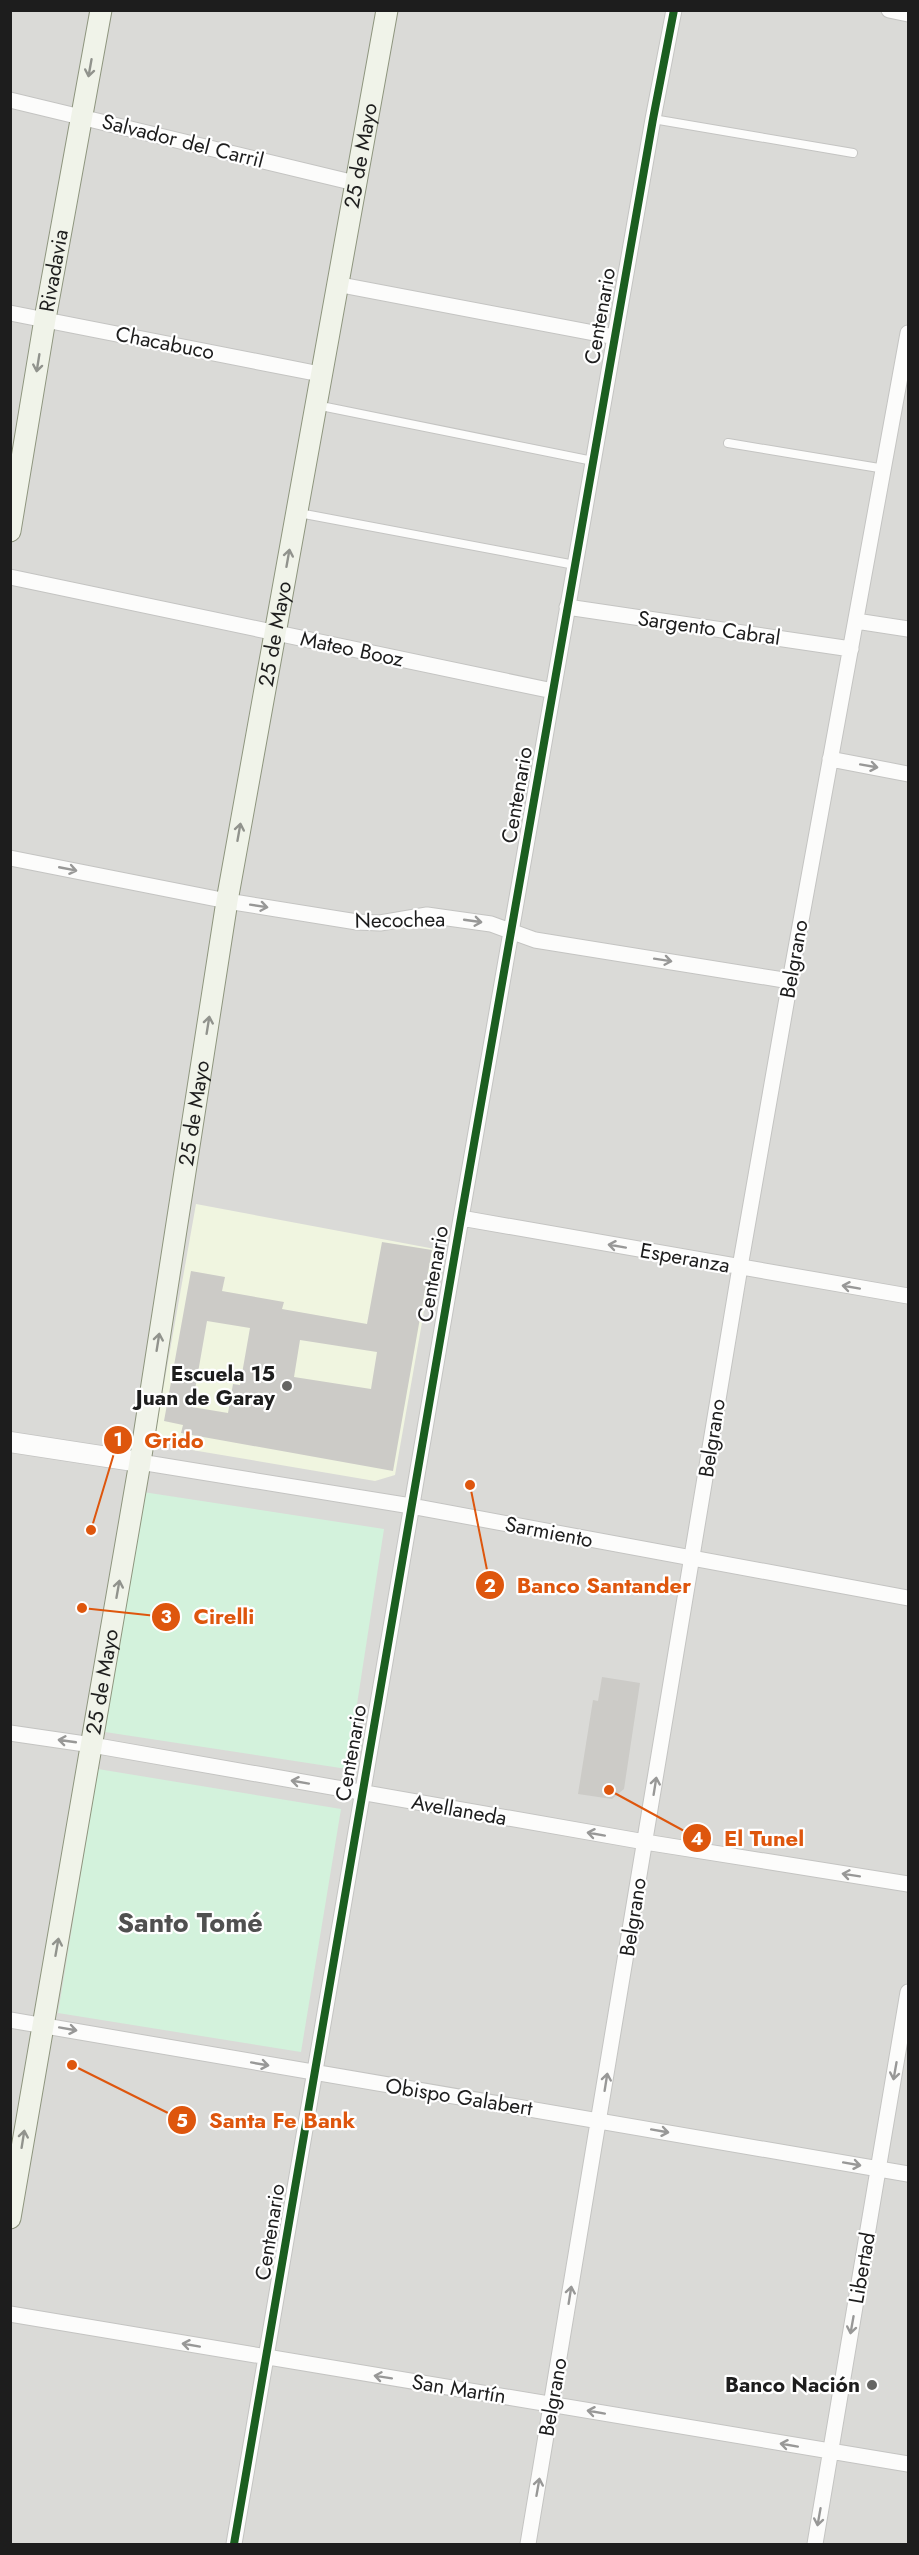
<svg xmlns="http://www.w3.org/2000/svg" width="919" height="2555" viewBox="0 0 919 2555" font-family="Jost,sans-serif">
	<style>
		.residential { fill: #dadad7 }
		.education { fill: #f0f5e0 }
		.park { fill: #d3f2dc }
		.building { fill: #cccbc7; fill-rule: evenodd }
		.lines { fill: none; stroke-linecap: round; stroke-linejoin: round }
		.service-casing { stroke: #c4c4c2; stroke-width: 10 }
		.minor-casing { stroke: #c4c4c2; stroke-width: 17 }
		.tertiary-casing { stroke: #c4c4c2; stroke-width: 22 }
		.secondary-casing { stroke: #8e957e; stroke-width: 23 }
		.service { stroke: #fcfcfb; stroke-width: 8 }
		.minor { stroke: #fcfcfb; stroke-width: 15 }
		.tertiary { stroke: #fcfcfb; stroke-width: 20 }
		.secondary { stroke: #f0f3e9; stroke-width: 21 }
		.cycleway-casing { stroke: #fff; stroke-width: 11 }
		.cycleway { stroke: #1b5e20; stroke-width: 8 }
		.oneway { stroke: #91938d }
		.oneway2 { stroke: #989897 }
		.poi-dot { fill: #656563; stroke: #fff; stroke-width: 2 }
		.labels { text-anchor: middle; stroke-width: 4.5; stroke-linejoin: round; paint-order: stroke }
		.street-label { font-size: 21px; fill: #1d1d1d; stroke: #fff }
		.poi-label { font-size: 21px; font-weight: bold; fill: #1d1d1d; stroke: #fff; text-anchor: end }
		.district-label { font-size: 27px; font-weight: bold; fill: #505050; stroke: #fff }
		.leader { fill: none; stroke: #de560d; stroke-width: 2 }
		.callout-dot { fill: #de560d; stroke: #fff; stroke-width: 2 }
		.mark-label { font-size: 18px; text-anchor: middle; font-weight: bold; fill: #fff }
		.callout-label { font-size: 22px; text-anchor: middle; font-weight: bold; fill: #de560d; stroke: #fff; stroke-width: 4.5; stroke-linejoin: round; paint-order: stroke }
	</style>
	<rect width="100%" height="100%" fill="#ebebe6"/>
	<path class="residential" d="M11,11H908V2544H11Z"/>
	<path class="education" d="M196,1204L435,1249L395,1475L375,1481L174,1447L175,1439L155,1435Z"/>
	<path class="park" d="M143,1492L384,1529L347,1769L105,1732Z
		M98,1769L341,1809L301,2052L58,2013Z"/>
	<path class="building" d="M382,1242L432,1250L393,1471L181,1433L183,1425L164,1421L191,1271L225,1277L222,1291L284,1302L282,1309L367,1324ZM207,1321L250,1328L240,1385L233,1384L228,1413L192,1407ZM300,1340L377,1352L371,1389L294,1377Z
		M602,1677L640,1683L624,1789L612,1799L578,1794L593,1700L598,1701Z"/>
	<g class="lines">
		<defs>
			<path id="service" d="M653,119L853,153
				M316,405L593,461
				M728,443L885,469
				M299,513L575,565"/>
			<path id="minor" d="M889,10L908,14
				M10,100L355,183
				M336,284L615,337
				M10,313L320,374
				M10,577L553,691
				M567,607L851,649
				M856,621L908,629
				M830,759L908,774
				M10,858L227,901L357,922L380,923L427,915L448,918L491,924L535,940L790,981
				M461,1218L908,1296
				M140,1462L411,1506L908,1598
				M10,1733L92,1745L645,1842L908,1884
				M10,2020L908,2174
				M10,2314L908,2464
				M234,2544L461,1218L653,119L674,10
				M528,2544L740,1267L790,981L908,333
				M815,2544L908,1992"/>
			<path id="tertiary" d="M10,1442L140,1462"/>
			<g id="secondary">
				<path id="s1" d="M10,531L45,319L101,10"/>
				<path id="s2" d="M10,2218L140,1462L227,901L387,10"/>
			</g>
		</defs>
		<use href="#service" class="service-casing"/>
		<use href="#minor" class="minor-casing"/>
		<use href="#tertiary" class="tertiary-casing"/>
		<use href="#secondary" class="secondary-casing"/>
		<use href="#service" class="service"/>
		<use href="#minor" class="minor"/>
		<use href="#tertiary" class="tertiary"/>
		<use href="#secondary" class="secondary"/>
		<defs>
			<path id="cycleway" d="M234,2544L461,1218L653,119L674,10"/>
		</defs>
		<use href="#cycleway" class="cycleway-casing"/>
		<use href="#cycleway" class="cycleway"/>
	</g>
	<defs><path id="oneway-shaft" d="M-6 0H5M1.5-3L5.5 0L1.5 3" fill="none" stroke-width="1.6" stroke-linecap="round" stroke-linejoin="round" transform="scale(1.5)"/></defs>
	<g class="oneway">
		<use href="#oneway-shaft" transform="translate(90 68) rotate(100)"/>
		<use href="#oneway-shaft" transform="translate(38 363) rotate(99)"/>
		<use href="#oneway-shaft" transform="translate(288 558) rotate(-80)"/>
		<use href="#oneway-shaft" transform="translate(239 832) rotate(-80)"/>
		<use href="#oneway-shaft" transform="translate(208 1025) rotate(-81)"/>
		<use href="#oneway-shaft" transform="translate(158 1342) rotate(-81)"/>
		<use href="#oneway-shaft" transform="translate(118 1589) rotate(-80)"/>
		<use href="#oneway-shaft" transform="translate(57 1947) rotate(-80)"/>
		<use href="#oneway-shaft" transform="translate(23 2139) rotate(-81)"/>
	</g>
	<g class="oneway2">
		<use href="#oneway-shaft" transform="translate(869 766) rotate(10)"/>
		<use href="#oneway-shaft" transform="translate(68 869) rotate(11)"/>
		<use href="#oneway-shaft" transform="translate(259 906) rotate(9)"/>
		<use href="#oneway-shaft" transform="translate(473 921) rotate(8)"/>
		<use href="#oneway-shaft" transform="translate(663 960) rotate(9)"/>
		<use href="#oneway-shaft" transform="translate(617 1246) rotate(-170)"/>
		<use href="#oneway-shaft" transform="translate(851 1287) rotate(-170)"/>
		<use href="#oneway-shaft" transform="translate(67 1741) rotate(-172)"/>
		<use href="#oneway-shaft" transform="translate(300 1782) rotate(-170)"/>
		<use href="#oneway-shaft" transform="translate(655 1786) rotate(-81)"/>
		<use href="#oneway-shaft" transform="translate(596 1834) rotate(-170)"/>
		<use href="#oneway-shaft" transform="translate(851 1875) rotate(-171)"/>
		<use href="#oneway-shaft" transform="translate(68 2029) rotate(10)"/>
		<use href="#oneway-shaft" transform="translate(260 2064) rotate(10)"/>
		<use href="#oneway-shaft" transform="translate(895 2071) rotate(100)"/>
		<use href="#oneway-shaft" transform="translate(606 2082) rotate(-81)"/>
		<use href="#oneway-shaft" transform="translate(660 2131) rotate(10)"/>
		<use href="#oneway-shaft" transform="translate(852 2164) rotate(10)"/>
		<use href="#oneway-shaft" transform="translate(570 2295) rotate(-81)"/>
		<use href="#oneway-shaft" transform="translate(852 2325) rotate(100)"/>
		<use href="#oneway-shaft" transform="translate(191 2345) rotate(-170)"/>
		<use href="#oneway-shaft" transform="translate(383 2377) rotate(-171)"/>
		<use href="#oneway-shaft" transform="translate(596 2412) rotate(-170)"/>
		<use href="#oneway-shaft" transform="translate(789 2445) rotate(-170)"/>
		<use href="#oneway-shaft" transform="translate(538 2487) rotate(-80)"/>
		<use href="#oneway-shaft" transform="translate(819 2517) rotate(100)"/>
	</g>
	<g class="poi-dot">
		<circle cx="287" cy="1386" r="6"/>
		<circle cx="872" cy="2385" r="6"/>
	</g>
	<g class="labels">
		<g class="street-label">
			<text transform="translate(183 141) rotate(14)" y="7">Salvador del Carril</text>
			<text dy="7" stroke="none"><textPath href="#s2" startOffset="2092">25 de Mayo</textPath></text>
			<text dy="7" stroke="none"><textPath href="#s1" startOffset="264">Rivadavia</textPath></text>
			<text transform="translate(600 316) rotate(-80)" y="7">Centenario</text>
			<text transform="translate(165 343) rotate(11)" y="7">Chacabuco</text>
			<text transform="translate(709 628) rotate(8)" y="7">Sargento Cabral</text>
			<text dy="7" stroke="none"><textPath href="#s2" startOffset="1606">25 de Mayo</textPath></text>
			<text transform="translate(352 649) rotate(12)" y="7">Mateo Booz</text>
			<text transform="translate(517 795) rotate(-80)" y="7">Centenario</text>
			<text transform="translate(400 920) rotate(-1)" y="7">Necochea</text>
			<text transform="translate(794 959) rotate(-80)" y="7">Belgrano</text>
			<text dy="7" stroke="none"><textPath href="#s2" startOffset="1120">25 de Mayo</textPath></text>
			<text transform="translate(685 1258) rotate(10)" y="7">Esperanza</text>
			<text transform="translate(433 1274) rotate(-80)" y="7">Centenario</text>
			<text transform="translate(712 1438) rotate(-81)" y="7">Belgrano</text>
			<text transform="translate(549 1532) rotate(11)" y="7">Sarmiento</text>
			<text dy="7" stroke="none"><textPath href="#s2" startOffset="544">25 de Mayo</textPath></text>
			<text transform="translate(351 1753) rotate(-80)" y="7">Centenario</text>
			<text transform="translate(459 1810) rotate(10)" y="7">Avellaneda</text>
			<text transform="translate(633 1917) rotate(-81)" y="7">Belgrano</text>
			<text transform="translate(459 2097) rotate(9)" y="7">Obispo Galabert</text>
			<text transform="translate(270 2232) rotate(-81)" y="7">Centenario</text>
			<text transform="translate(862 2268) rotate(-80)" y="7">Libertad</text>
			<text transform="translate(459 2389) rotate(9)" y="7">San Martín</text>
			<text transform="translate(553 2397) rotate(-80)" y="7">Belgrano</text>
		</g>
		<g class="poi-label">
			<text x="275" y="1381">Escuela 15<tspan x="275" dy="24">Juan de Garay</tspan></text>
			<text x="860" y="2392">Banco Nación</text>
		</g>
		<g class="district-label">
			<text x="190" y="1932">Santo Tomé</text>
		</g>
	</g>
	<path class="leader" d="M91 1530L118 1440M470 1485L490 1585M82 1608L166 1617M609 1790L697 1838M72 2065L182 2120"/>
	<g class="callout-dot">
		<circle cx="91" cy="1530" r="6"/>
		<circle cx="470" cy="1485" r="6"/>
		<circle cx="82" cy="1608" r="6"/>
		<circle cx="609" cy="1790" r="6"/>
		<circle cx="72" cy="2065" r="6"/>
		<circle cx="118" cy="1440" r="15"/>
		<circle cx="490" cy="1585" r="15"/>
		<circle cx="166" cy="1617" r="15"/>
		<circle cx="697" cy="1838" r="15"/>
		<circle cx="182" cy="2120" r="15"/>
	</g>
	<g class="mark-label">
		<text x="118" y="1446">1</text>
		<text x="490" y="1592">2</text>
		<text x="166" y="1623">3</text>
		<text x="697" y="1845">4</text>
		<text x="182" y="2127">5</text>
	</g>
	<g class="callout-label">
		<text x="174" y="1448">Grido</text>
		<text x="604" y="1593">Banco Santander</text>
		<text x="224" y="1624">Cirelli</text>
		<text x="764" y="1846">El Tunel</text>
		<text x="282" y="2128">Santa Fe Bank</text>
	</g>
	<rect width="919" height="2555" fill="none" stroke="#1d1d1d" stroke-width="24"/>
</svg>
